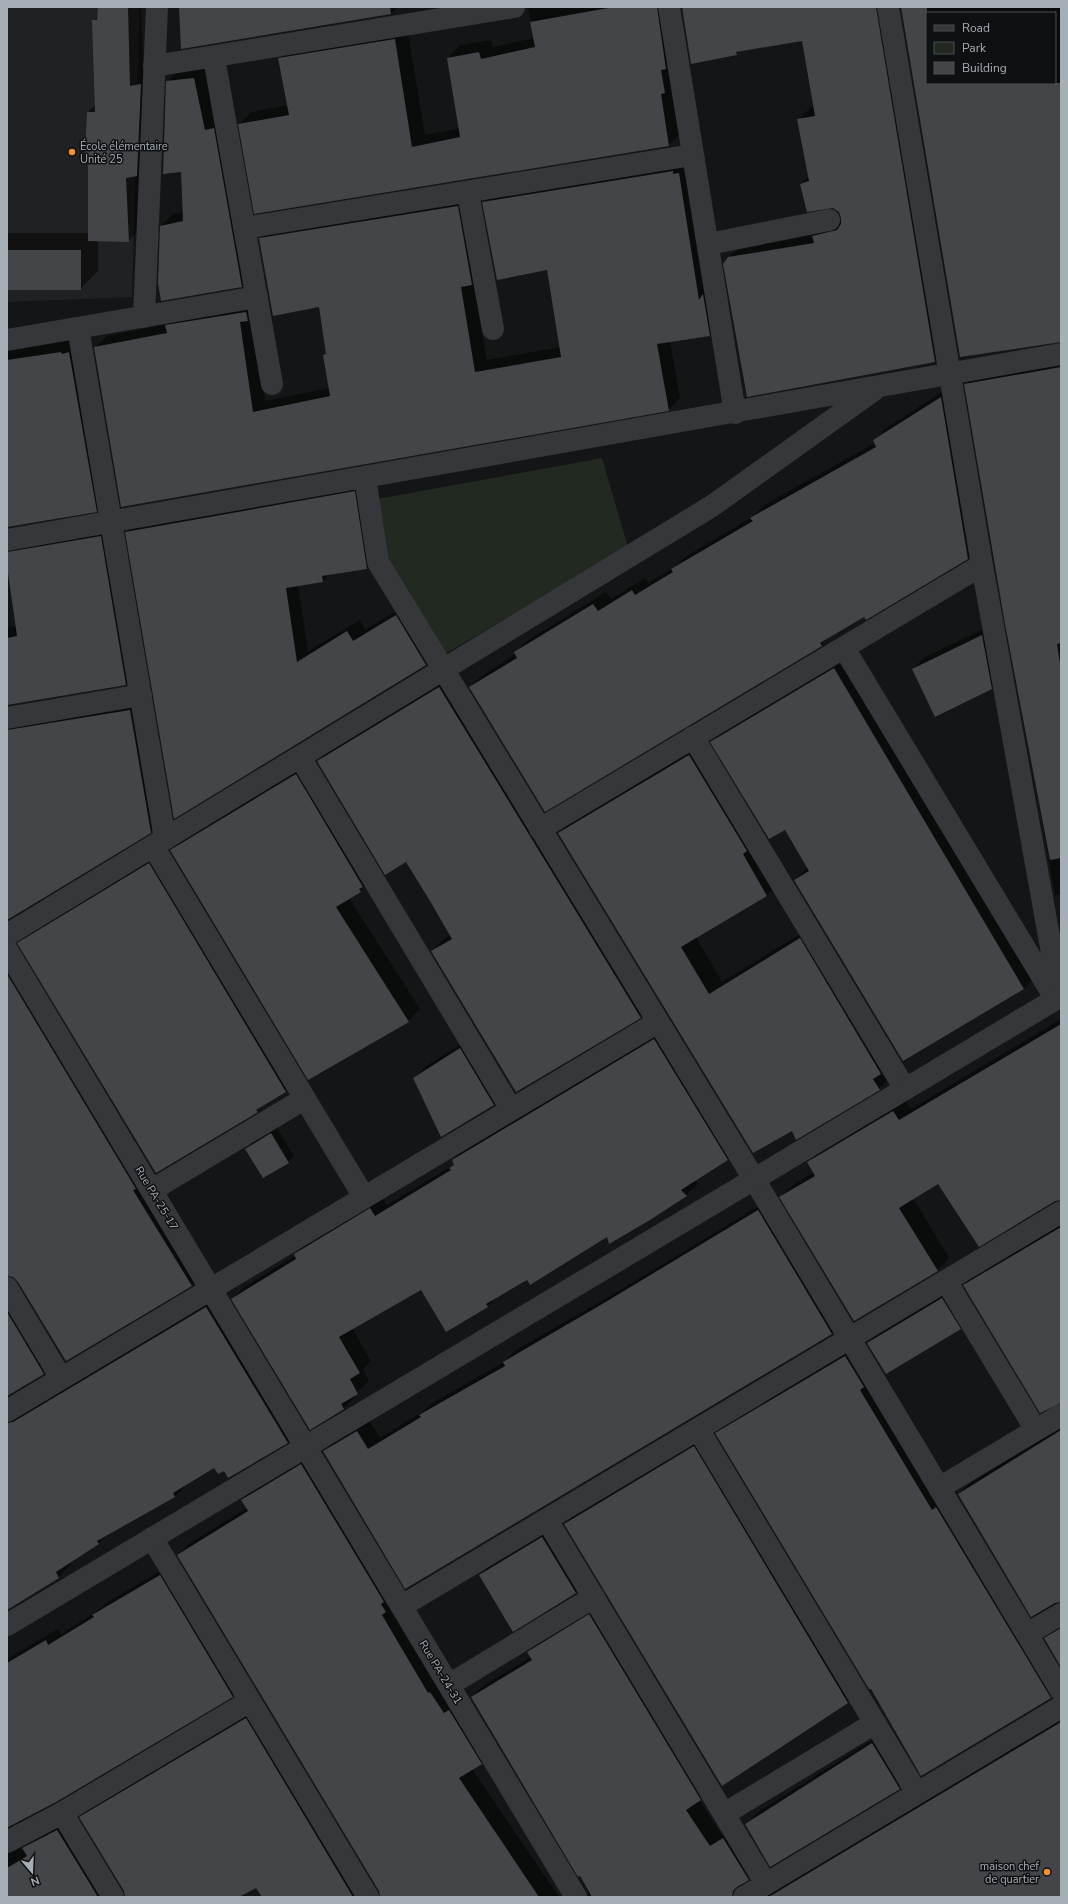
<svg xmlns="http://www.w3.org/2000/svg" width="1068" height="1904" viewBox="0 0 1068 1904" font-family="'Nunito Sans',sans-serif">
	<style>
		.built { fill: #202123 }
		.green { fill: #212921 }
		.shadow { fill: #0007; fill-rule: evenodd }
		.building { fill: #434549 }
		.lines { fill: none; stroke-linecap: round; stroke-linejoin: round }
		.minor { stroke: #35373b; stroke-width: 22 }
		.tertiary { stroke: #35373b; stroke-width: 22 }
		.poi-dot { fill: #f09133; stroke: #0f1011; stroke-width: 1.5 }
		.labels { text-anchor: middle; stroke-width: 3; stroke-linejoin: round; paint-order: stroke }
		.poi-label { font-size: 11px; fill: #a6aeb6; stroke: #0f1011; text-anchor: start }
		.street-label { font-size: 11px; fill: #a6aeb6; stroke: #0f1011 }
	</style>
	<rect width="100%" height="100%" fill="#141516"/>
	<path class="built" d="M7,7H140L132,297L7,302Z"/>
	<path class="green" d="M602,458L628,547L440,657L387,560L377,499Z"/>
	<path class="shadow" d="M99,7H141L143,73L154,72L150,162L139,173L142,227L128,241L98,240V271L80,289H7V233H89L88,112L96,104L93,21L99,15Z
		M180,7H398L391,14Z
		M528,7H670L681,133L668,145L255,212L239,124L252,112L288,105L279,59L291,46L407,27L425,135L460,128L448,58L460,45L491,40L493,47L534,38Z
		M683,7H890L947,348L935,361L729,257L742,245L842,220L839,211L801,184L809,176L798,120L811,107L814,106L803,40L740,50L736,54Z
		M902,7H1061V341L960,356ZM927,13H1055V83H927Z
		M205,67L253,274L242,286L161,226L173,214L184,212L182,170L167,82L179,70Z
		M684,160L721,323L709,335L670,341L680,398L668,410L122,506L95,348L107,336L168,324L178,314L258,300L252,315L265,401L330,388L327,353L320,306L260,239L272,227L469,195L473,282L487,360L561,347L548,268L483,202L495,190Z
		M74,339L109,498L96,511L7,526V350Z
		M1061,357V894L1055,895L965,384L978,372Z
		M953,385L980,545L968,558L864,616L831,636L821,645L470,687L483,675L516,654L515,653L528,640L606,592L611,599L645,578L648,583L675,567L685,557L754,516L764,505L875,443L874,441L886,428Z
		M366,480L379,556L367,568L330,574L323,581L298,585L308,651L360,620L365,630L408,604L437,653L426,664L175,817L126,532L138,520Z
		M113,524L138,671L126,684L7,704V706V627L17,626L7,551L19,540Z
		M994,624L1003,676L991,688L913,669L925,657Z
		M846,657L1035,977L1024,989L795,880L808,867L786,829L712,742L724,730Z
		M451,676L652,1005L640,1017L516,1091L432,951L444,939L451,935L407,861L318,761L330,749Z
		M143,697L164,819L151,832L7,919V921V707L10,714Z
		M702,742L780,882L767,895L696,937L722,982L813,926L892,1076L879,1089L792,1130L559,833L572,820Z
		M308,763L372,879L360,891L349,898L420,1009L408,1021L171,850L183,839Z
		M161,852L297,1079L285,1091L265,1103L257,1111L19,943L31,932Z
		M7,938L204,1272L192,1285L66,1360L18,1281L14,1276L7,1274Z
		M1061,1019V1199L938,1182L913,1198L949,1258L937,1270L781,1197L793,1185L814,1172L809,1162L821,1150L905,1099L911,1109Z
		M666,1028L739,1148L727,1160L695,1180L698,1184L686,1195L649,1219L610,1242L607,1236L530,1284L527,1279L498,1296L487,1307L446,1330L421,1288L352,1328L371,1361L363,1369L369,1381L354,1395L355,1397L344,1408L310,1428L232,1299L244,1287L296,1255L307,1243L382,1197L387,1205L455,1164L453,1160L465,1148ZM339,1399L344,1407H341L337,1400Z
		M472,1037L505,1093L494,1105L415,1078L426,1066Z
		M277,1128L294,1156L288,1162L246,1149L252,1143Z
		M770,1199L844,1322L832,1333L406,1587L324,1451L336,1440L369,1420L380,1438L424,1411L432,1403L504,1362L516,1350L617,1292Z
		M1061,1223V1402L964,1285L976,1273Z
		M7,1275L9,1281L56,1361L44,1373L8,1395L7,1398Z
		M954,1287L972,1317L960,1329L868,1343L880,1331Z
		M219,1295L300,1429L288,1442L228,1477L224,1470L214,1466L187,1484L175,1496L109,1533L98,1544L70,1562L71,1564L59,1577L7,1609V1399Z
		M857,1344L1061,1687L1051,1698L871,1687L716,1433L728,1422Z
		M1061,1426V1601L1032,1616L959,1494L971,1482Z
		M706,1435L859,1691L848,1702L722,1785L565,1524L577,1512Z
		M314,1453L493,1752L481,1764L472,1769L559,1897H381L380,1890L178,1555L190,1543L247,1508L242,1500L254,1488Z
		M554,1526L588,1580L576,1592L513,1630L480,1575L492,1563Z
		M172,1564L244,1684L232,1696L55,1801L7,1827V1659L58,1629L61,1634L96,1612L106,1603Z
		M602,1603L712,1787L699,1800L722,1835L736,1826L760,1867L743,1884L745,1891L754,1897H589L588,1891L472,1697L484,1685L531,1657L528,1652L540,1641Z
		M1061,1624V1665L1045,1639Z
		M258,1707L378,1897H263L257,1886L237,1897H126L125,1890L80,1817L93,1805Z
		M1061,1718V1897H760Z
		M885,1732L911,1776L899,1788L746,1824L758,1812Z
		M70,1818L123,1897H7V1832Z"/>
	<path class="building" d="M98,7H128L130,86L141,84L137,176L126,178L129,242L88,241V155H85L87,112H95L92,20H97Z
		M179,7H390L391,14L181,49Z
		M614,7H657L666,69L661,70L665,93L661,94L669,146L254,214L238,124L289,115L278,58L395,39L412,147L460,137L447,58L479,52L481,59L535,47L530,22Z
		M682,7H876L935,362L747,397L723,264L728,257L814,243L812,236L837,230L841,224V218L839,212L833,208L807,212L800,184L809,181L797,119L815,116L802,41L736,52L737,55L691,64Z
		M901,7H927V83H1061V342L960,357Z
		M194,78L205,130L214,128L242,287L161,301L158,283L160,226L183,221L181,172L163,174L166,81Z
		M673,171V174L679,173L699,300L703,294L710,336L657,344L669,411L121,507L94,347L167,333L165,325L246,312L248,321L240,322L253,412L330,396L323,355L326,354L319,307L273,316L259,238L458,206L472,285L461,287L475,372L561,357L547,270L497,280L482,202Z
		M7,250H81V290H7Z
		M61,352L62,354L69,352L97,512L7,527V360Z
		M1061,367V643L1057,644L1061,670V858L1050,860L1005,624L964,384Z
		M941,397L968,559L866,620L864,617L820,643L822,646L545,812L469,687L517,658L514,652L593,604L598,611L632,590L635,595L673,572L671,569L753,521L750,518L876,447L873,440Z
		M355,491L367,569L322,576L323,582L286,588L297,662L347,631L353,641L396,615L426,665L174,819L125,532Z
		M101,536L126,685L7,705V638L17,636L7,566V552Z
		M982,635L992,689L935,717L912,669Z
		M834,668L1024,989L903,1061L794,880L809,871L785,830L769,839L710,742Z
		M439,687L641,1018L516,1092L431,951L452,939L430,901L406,862L385,875L317,761Z
		M130,710L151,833L7,920V730Z
		M689,755L747,851L743,854L767,896L681,947L709,994L800,938L881,1074L873,1079L880,1090L796,1140L792,1131L753,1153L558,833Z
		M296,774L363,887L359,889L361,892L336,907L409,1022L308,1080L170,850Z
		M149,863L286,1092L256,1110L258,1112L156,1173L17,943Z
		M7,974L136,1189L133,1190L192,1286L66,1361L18,1282L13,1277L7,1276Z
		M1061,1024V1200L1055,1201L979,1247L938,1184L899,1208L938,1271L854,1321L779,1197L815,1176L807,1162L893,1111L899,1120Z
		M654,1039L728,1160L681,1190L687,1196L650,1220L609,1244L607,1237L530,1285L527,1280L486,1304L488,1307L446,1332L421,1290L339,1337L360,1373L350,1379L358,1394L341,1404L344,1409L310,1430L231,1299L296,1259L294,1254L370,1208L375,1216L451,1170L449,1168L454,1165L452,1160Z
		M460,1048L494,1105L441,1137L413,1078Z
		M271,1133L289,1163L263,1178L245,1149Z
		M758,1210L832,1334L405,1589L323,1451L357,1431L368,1449L421,1417L419,1415L505,1366L503,1362L604,1303Z
		M1061,1227V1403L1040,1413L963,1285Z
		M942,1298L961,1329L886,1374L867,1343Z
		M206,1307L288,1443L228,1478L224,1471L218,1474L214,1468L173,1493L175,1497L97,1541L99,1544L56,1572L59,1578L7,1610V1423L13,1422Z
		M7,1312L44,1374L7,1396Z
		M845,1356L864,1387L860,1390L932,1510L936,1507L1051,1698L921,1776L871,1689H869L715,1433Z
		M1061,1430V1602L1055,1603L1031,1617L958,1494Z
		M694,1446L848,1703L722,1786L564,1524Z
		M301,1464L384,1602L381,1604L386,1612L382,1615L428,1693L430,1692L444,1713L449,1710L482,1764L459,1778L539,1897H380L379,1891L177,1555L248,1511L241,1500Z
		M542,1537L576,1593L513,1632L479,1575Z
		M160,1575L233,1697L56,1802L8,1827L7,1663L46,1640L48,1645L94,1617L92,1615Z
		M589,1614L701,1800L686,1810L710,1846L723,1838L749,1880L737,1887L733,1891L732,1897H592L580,1876L578,1877L471,1697L532,1660L527,1652Z
		M1061,1628V1667L1044,1638Z
		M246,1718L353,1897H262L256,1888L239,1897H125L124,1891L79,1817Z
		M1061,1722V1897H768L772,1895Z
		M872,1743L900,1789L770,1867L745,1824Z
		M57,1830L98,1897H7V1868L27,1856L22,1848Z"/>
	<g class="lines">
		<path class="minor" d="M669,7L735,413
			M888,7L982,565L1060,997
			M214,58L272,384
			M154,66L514,7
			M468,193L493,329
			M244,228L692,155
			M709,244L829,220
			M144,317L157,7
			M78,328L165,839
			M7,340L257,297
			M365,477L378,562L754,1179L1061,1691
			M7,540L1061,354
			M844,648L1055,998
			M7,718L141,695
			M693,737L905,1089
			M300,757L511,1109
			M540,829L982,565
			M153,846L364,1197
			M7,935L712,506L874,390
			M7,950L576,1897
			M152,1190L304,1099
			M946,1281L1036,1430
			M7,1288L61,1378
			M7,1411L658,1022
			M698,1429L917,1793
			M939,1488L1061,1415
			M547,1520L766,1884
			M152,1538L368,1897
			M402,1606L1061,1212
			M1027,1634L1061,1614
			M449,1685L594,1597
			M62,1813L113,1897
			M724,1814L875,1723
			M7,1842L62,1813L250,1701
			M744,1897L1061,1707"/>
		<path class="tertiary" d="M7,1625L1061,996"/>
	</g>
	<g class="poi-dot">
		<circle cx="72" cy="152" r="4"/>
		<circle cx="1047" cy="1872" r="4"/>
	</g>
	<g class="labels">
		<g class="poi-label">
			<text x="80" y="150">École élémentaire<tspan x="80" dy="13">Unité 25</tspan></text>
			<text x="1039" y="1870" text-anchor="end">maison chef<tspan x="1039" dy="13">de quartier</tspan></text>
		</g>
		<g class="street-label">
			<text transform="translate(157 1198) rotate(59)" y="4">Rue PA-25-17</text>
			<text transform="translate(441 1672) rotate(59)" y="4">Rue PA-24-31</text>
		</g>
	</g>
	<rect width="1068" height="1904" fill="none" stroke="#a6aeb6" stroke-width="16"/>
	<rect x="926" y="12" width="130" height="72" fill="#0f1011" stroke="#4b4f53"/>
	<rect x="934" y="25" width="20" height="6" fill="#35373b" stroke="#4b4f53"/>
	<text x="962" y="32" font-size="12" fill="#a6aeb6">Road</text>
	<rect x="934" y="42" width="20" height="12" fill="#212921" stroke="#4b4f53"/>
	<text x="962" y="52" font-size="12" fill="#a6aeb6">Park</text>
	<rect x="934" y="62" width="20" height="12" fill="#434549" stroke="#4b4f53"/>
	<text x="962" y="72" font-size="12" fill="#a6aeb6">Building</text>
	<g transform="translate(32 1872) rotate(161)" stroke="#0f1011" stroke-width="3" paint-order="stroke">
	<path d="M0-3L7 15L0 10L-7 15Z" fill="#a6aeb6"/>
	<text y="-6" font-size="11" font-weight="bold" text-anchor="middle" fill="#a6aeb6">N</text>
	</g>
</svg>
